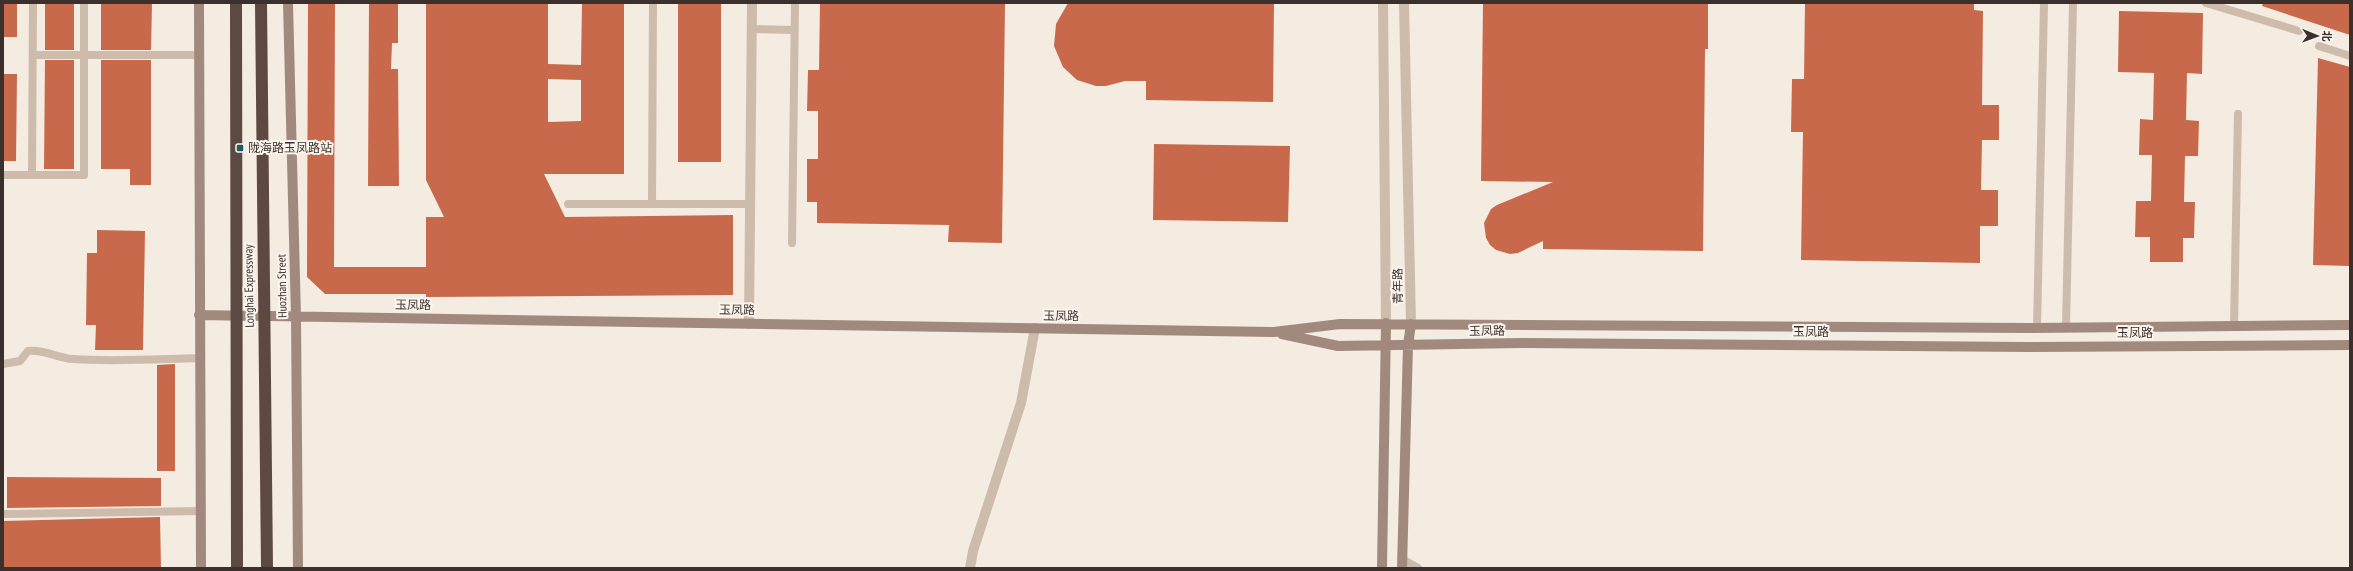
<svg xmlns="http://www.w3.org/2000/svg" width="2353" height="571" viewBox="0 0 2353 571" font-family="'PT Sans Narrow','Noto Sans SC',sans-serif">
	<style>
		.building { fill: #c8694b; fill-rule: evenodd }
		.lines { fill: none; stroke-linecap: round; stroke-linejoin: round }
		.lane { stroke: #cdbbac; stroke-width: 8 }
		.street { stroke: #cdbbac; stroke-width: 10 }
		.secondary { stroke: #a18a7d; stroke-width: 10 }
		.highway-bridge { stroke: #5c4a42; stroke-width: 12 }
		.poi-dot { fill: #1f5a5e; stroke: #fbf5ee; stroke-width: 1.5 }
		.labels { text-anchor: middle; stroke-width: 4; stroke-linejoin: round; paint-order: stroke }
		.poi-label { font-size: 12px; fill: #3b302b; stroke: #fbf5ee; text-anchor: start }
		.street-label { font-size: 12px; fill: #3b302b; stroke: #fbf5ee }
	</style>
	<rect width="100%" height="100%" fill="#f4ebe1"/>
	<path class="building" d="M3,3H17V37H3Z
		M45,3H74V50H45Z
		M101,3H152L151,50H101Z
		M308,3H335L334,267H426V217H444L426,180V3H548V64L581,65L582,3H624V174H544L565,217L733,215V295L426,297V294H325L307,277ZM548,79L581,80V121L548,122Z
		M369,3H398V43H392L391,69H398L399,186H368Z
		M678,3H721V162H678Z
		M820,3H1005L1002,243L948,242L949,225L817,223V202H807V159H818V111H807L808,70H819Z
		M1068,3H1274L1273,102L1146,100V81H1125L1106,86H1096L1077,80L1063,67L1054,46L1056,24Z
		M1483,3H1708V49H1705L1703,251L1543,249V241L1518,253L1510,254L1496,250L1490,245L1486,238L1484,223L1491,209L1497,205L1553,182L1481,181Z
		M1805,3H1974V10L1983,11L1982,105H1999V140H1982L1981,190H1998V226H1980V263L1801,260L1803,132H1791L1792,79H1804Z
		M2263,3H2350V35L2262,6Z
		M2119,11L2203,13L2202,74L2187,73L2186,120L2199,121L2198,156H2185L2184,202H2195L2194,238H2183V262H2150V237H2135L2136,201H2151L2152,155H2139L2140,119L2153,120L2154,73L2118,72Z
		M2318,58L2350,67V266L2313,265Z
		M45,60H74V169H44Z
		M101,60H151V185H130V169H101Z
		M3,74H17L16,161H3Z
		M1154,144L1290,146L1288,222L1153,220Z
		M97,230L145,231L143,350H95L96,325H86L87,253H97Z
		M175,364V471H157V365Z
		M7,477L161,478V506L7,508Z
		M160,517L161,568H3V521Z"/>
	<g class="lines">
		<path class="lane" d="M2206,3L2299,31
			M751,29L794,30
			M2319,46L2350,56
			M33,55H199
			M3,175H84V3
			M32,175L33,3
			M568,204H750
			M652,204L653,3
			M792,243L795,3
			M2234,326L2238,114
			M2066,327L2073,3
			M2037,328L2044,3
			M3,364L20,361L28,351C44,349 57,358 73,359C114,362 157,359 199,358
			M3,514L201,511
			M1402,559L1418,568"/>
		<path class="street" d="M1383,3L1386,323
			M1404,3L1411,324
			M749,324L752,3
			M970,568L973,551L1021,403L1035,328"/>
		<path class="secondary" d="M199,3L201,568
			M288,3L296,317L298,568
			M199,315L1274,332L1340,324L2028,328L2350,325
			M1282,334L1338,346L1521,343L2028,347L2350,345
			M1382,568L1386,323
			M1402,568L1408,345L1411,324"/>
		<path class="highway-bridge" d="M236,3L237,568
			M261,3L267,568"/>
	</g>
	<rect class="poi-dot" x="236" y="144" width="8" height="8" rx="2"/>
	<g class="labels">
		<g class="poi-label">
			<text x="248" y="152">陇海路玉凤路站</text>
		</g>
		<g class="street-label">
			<text transform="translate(249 286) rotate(-91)" y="4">Longhai Expressway</text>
			<text transform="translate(282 286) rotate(-91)" y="4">Huozhan Street</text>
			<text transform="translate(1398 286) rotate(-91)" y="4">青年路</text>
			<text transform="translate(413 305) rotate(1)" y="4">玉凤路</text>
			<text transform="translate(737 310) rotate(1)" y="4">玉凤路</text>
			<text transform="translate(1061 316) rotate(1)" y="4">玉凤路</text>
			<text transform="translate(1487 331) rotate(-1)" y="4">玉凤路</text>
			<text x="1811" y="336">玉凤路</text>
			<text x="2135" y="337">玉凤路</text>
		</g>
	</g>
	<rect width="2353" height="571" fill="none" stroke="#3b302b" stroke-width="8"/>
	<g transform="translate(2317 36) rotate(91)" stroke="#fbf5ee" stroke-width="3" paint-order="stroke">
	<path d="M0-3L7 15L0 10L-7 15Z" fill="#3b302b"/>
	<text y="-6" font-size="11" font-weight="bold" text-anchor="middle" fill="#3b302b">北</text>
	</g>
</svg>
